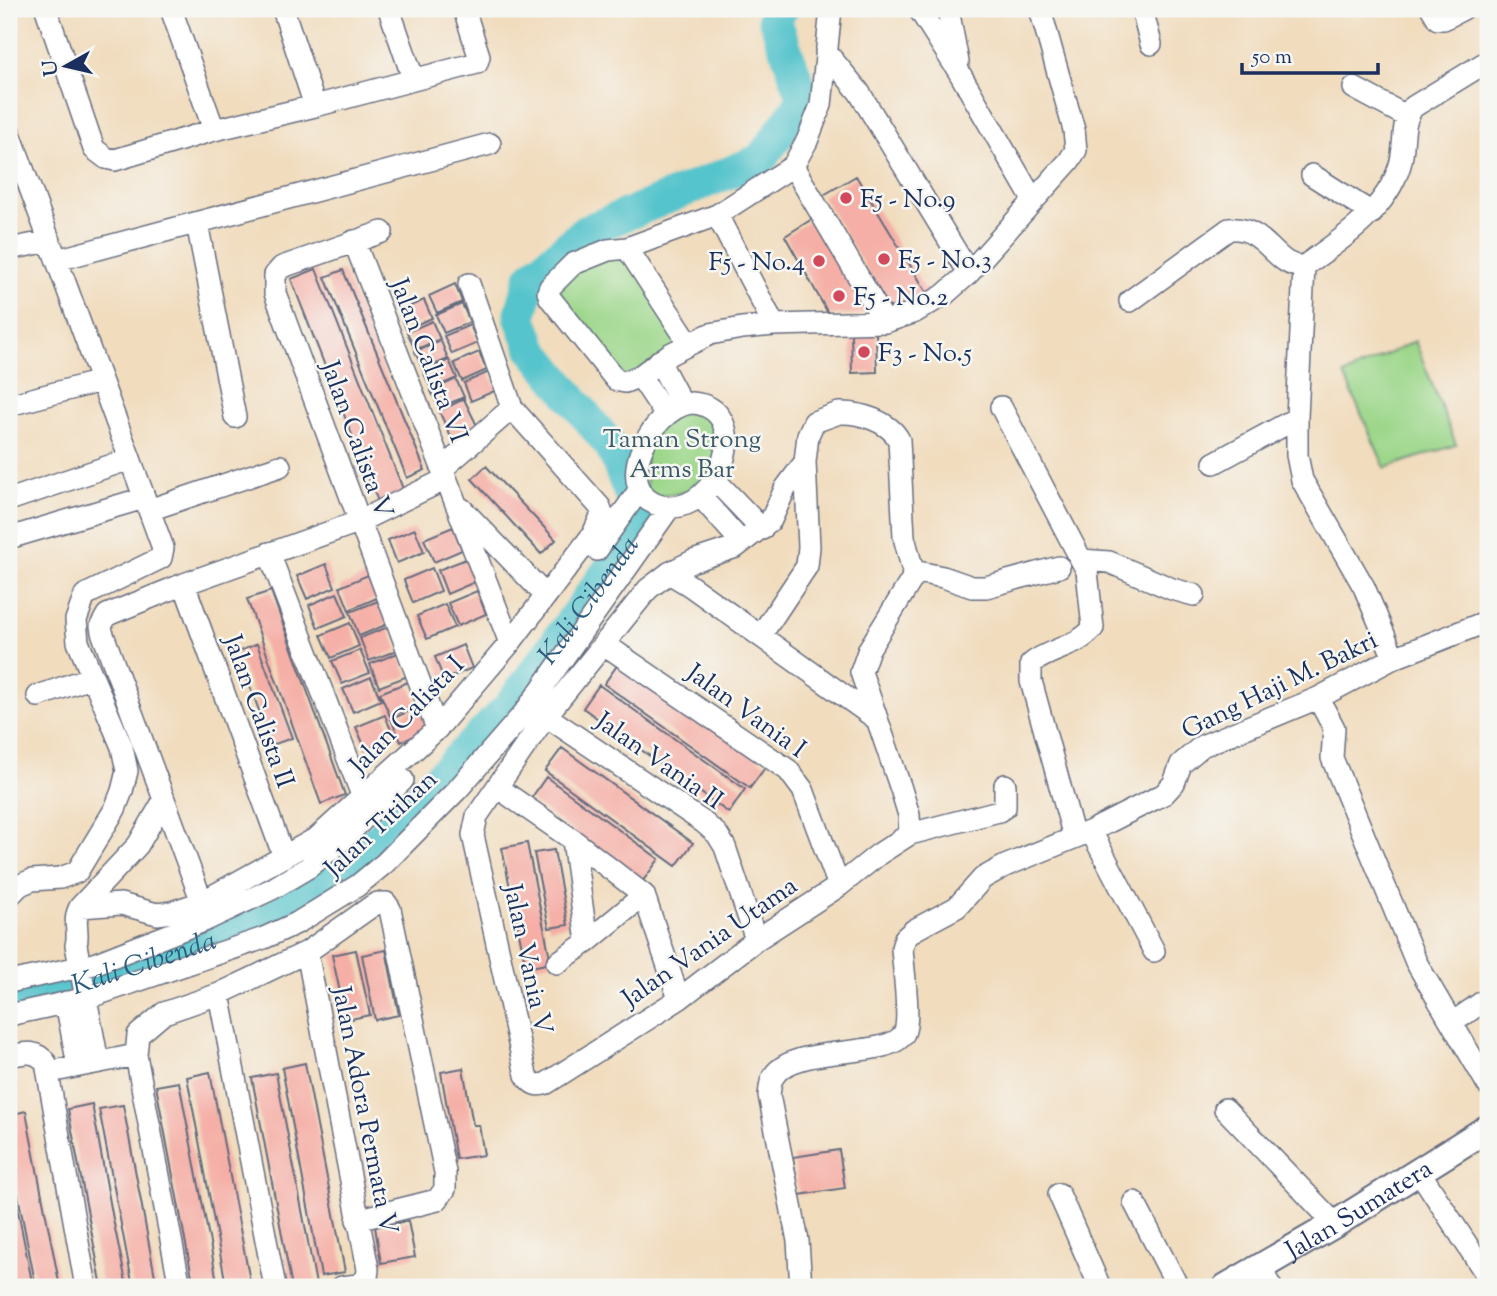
<svg xmlns="http://www.w3.org/2000/svg" width="1497" height="1296" viewBox="0 0 1497 1296" font-family="'Sorts Mill Goudy',serif">
	<style>
		.green { fill: #9dd78b; stroke: #5c8374; stroke-width: 2 }
		.lines { fill: none; stroke-linecap: round; stroke-linejoin: round }
		.river { stroke: #56c4cc; stroke-width: 33 }
		.building { fill: #f5afa6 }
		.minor-casing { stroke: #666c7f; stroke-width: 24 }
		.tertiary-casing { stroke: #666c7f; stroke-width: 30 }
		.minor { stroke: #fff; stroke-width: 21 }
		.tertiary { stroke: #fff; stroke-width: 26 }
		.poi-dot { fill: #d1495b; stroke: #f6f6f2; stroke-width: 2.5 }
		.labels { text-anchor: middle; stroke-width: 5; stroke-linejoin: round; paint-order: stroke }
		.poi-label { font-size: 26px; fill: #1b2f5e; stroke: #f6f6f2; text-anchor: start }
		.street-label { font-size: 26px; fill: #1b2f5e; stroke: #f6f6f2 }
		.park-label { font-size: 26px; fill: #3c5969; stroke: #f6f6f2 }
		.water-label { font-size: 28px; font-style: italic; fill: #2d5c7f; stroke: #f6f6f2 }
	</style>
	<rect width="100%" height="100%" fill="#f6f6f2"/>
	<filter id="ink" filterUnits="userSpaceOnUse"><feTurbulence type="fractalNoise" baseFrequency=".0143" numOctaves="2"/><feDisplacementMap in="SourceGraphic" scale="14" xChannelSelector="R" yChannelSelector="G"/><feConvolveMatrix kernelMatrix="1 2 1 2 8 2 1 2 1" color-interpolation-filters="sRGB"/></filter>
	<filter id="wash" filterUnits="userSpaceOnUse"><feTurbulence type="fractalNoise" baseFrequency=".00686" numOctaves="4" result="noise"/><feDisplacementMap in="SourceGraphic" scale="28" xChannelSelector="R" yChannelSelector="G"/><feGaussianBlur stdDeviation="1.57" result="paint"/><feColorMatrix in="noise" values="0 0 0 0 0 0 0 0 0 0 0 0 0 0 0 0 0 1.4 0 .05"/><feComposite in="paint" operator="in"/></filter>
	<g filter="url(#wash)">
		<rect width="100%" height="100%" fill="#f1dcbd"/>
		<path class="green" d="M626,252L685,342L625,378L551,292L574,267Z
			M1415,341L1456,445L1385,468L1344,375Z
			M710,407L726,434L708,489L647,498L645,440L665,414Z"/>
		<g class="lines">
			<path class="river" id="s1" d="M9,1001L66,987L263,922L343,874L509,707L642,524L612,448L533,350L520,317L531,277L586,231L760,160L804,99L774,17L782,9"/>
		</g>
		<g id="blocks">
			<path class="building" d="M856,176L927,293L903,309L889,307L822,196Z
				M814,218L841,264L866,311L860,314L829,315L785,236Z
				M316,269L405,494L379,504L291,279Z
				M343,270L425,470L407,478L325,277Z
				M455,284L462,302L437,313L429,296Z
				M424,300L432,318L406,329L399,311Z
				M462,304L470,322L444,333L436,315Z
				M432,321L440,339L415,350L407,332Z
				M470,325L478,343L452,354L444,336Z
				M876,332L877,372L852,373L851,333Z
				M441,341L448,359L423,370L415,352Z
				M479,352L487,370L462,381L454,363Z
				M449,360L457,378L431,389L423,371Z
				M489,372L497,390L471,401L464,383Z
				M456,379L464,397L439,408L431,391Z
				M464,399L481,434L455,446L439,411Z
				M486,466L556,540L541,554L472,479Z
				M453,527L462,550L434,562L424,539Z
				M415,529L424,552L397,563L388,540Z
				M466,559L475,582L447,594L438,570Z
				M326,564L335,587L307,599L297,576Z
				M432,568L441,591L413,603L404,580Z
				M368,575L377,598L349,610L340,587Z
				M271,591L345,795L321,804L247,599Z
				M477,591L486,614L458,626L448,603Z
				M337,593L347,616L318,628L309,605Z
				M378,601L388,624L359,636L350,612Z
				M445,604L455,627L427,639L417,616Z
				M350,623L359,646L331,658L321,635Z
				M388,627L398,650L369,661L360,638Z
				M257,644L292,738L272,745L237,652Z
				M463,645L472,668L444,680L435,657Z
				M360,650L370,673L342,684L332,661Z
				M398,653L408,676L379,687L370,664Z
				M621,660L767,765L750,788L604,684Z
				M371,677L381,700L353,712L343,689Z
				M408,682L418,705L390,716L380,693Z
				M599,685L745,789L729,813L583,708Z
				M419,707L429,730L401,742L391,719Z
				M385,715L394,738L366,750L356,727Z
				M562,748L693,843L676,866L545,771Z
				M546,777L659,859L642,882L530,800Z
				M527,843L551,963L526,968L502,848Z
				M554,850L568,925L549,928L534,853Z
				M356,950L370,1015L346,1020L332,955Z
				M386,950L399,1015L375,1020L362,955Z
				M305,1063L345,1272L321,1276L282,1068Z
				M463,1068L473,1125H479L484,1155L456,1159L441,1072Z
				M210,1072L250,1281L226,1285L187,1077Z
				M276,1073L316,1284L299,1287H292L252,1078Z
				M179,1082L210,1243L218,1287H194L156,1086Z
				M92,1104L113,1219L127,1287H102L81,1178L68,1109Z
				M123,1105L153,1266L157,1287H133L99,1109Z
				M26,1111L30,1134L60,1287H36L16,1185L9,1146V1115Z
				M839,1150L845,1188L799,1195L793,1157Z
				M9,1170H10L33,1287H9Z
				M408,1221L415,1257L381,1263L375,1227Z"/>
		</g>
	</g>
	<g filter="url(#ink)">
		<use href="#blocks" fill-opacity="0" stroke="#666c7f" stroke-width="2"/>
		<g class="lines">
			<defs>
				<path id="minor" d="M46,9L94,149L106,158L115,160L214,130L315,106L477,63L479,56L464,9
					M171,9L214,130
					M283,9L315,106
					M389,9L413,78
					M831,9L821,105L807,141L793,166L717,215L627,248L608,250L573,264L550,287L548,292L550,298L616,380L625,382L640,376L670,354L710,334L742,328L774,325L885,322L915,312L944,295L969,273L1069,161L1076,150L1074,130L1040,9
					M919,9L959,72L1033,200
					M948,9L958,62
					M1142,9L1151,44
					M1432,9L1438,19H1444L1463,9
					M826,52L859,92L969,273
					M1354,88L1406,116
					M9,131L163,548L161,558L85,595L76,620L78,642L122,747L127,771L122,791L115,809L77,872L60,878L32,880L20,885L9,896
					M793,166L885,322
					M1312,175L1372,213
					M717,215L774,325
					M197,223L235,417
					M382,232L282,267L275,275V293L437,729
					M354,241L510,643
					M627,248L689,343
					M9,249L50,241
					M57,260L490,144
					M1304,266L1297,418V455L1302,480L1364,587L1394,658
					M1130,301L1229,229C1268,226 1274,269 1304,266C1341,240 1386,211 1400,165C1406,145 1400,124 1413,107L1488,61
					M659,361L682,404
					M640,376L665,414
					M691,403C757,406 721,518 662,506C610,495 647,410 691,403Z
					M9,405L101,381
					M1001,407L1087,571L1093,628C1077,648 1050,648 1031,664V681L1074,837
					M839,413C859,412 889,421 899,440L904,537L913,571L912,579L869,649L861,672L901,789L909,815L910,834L879,854L839,886L756,940L679,999L547,1083C537,1087 531,1084 526,1075L473,835L477,816L546,716L648,589L669,573L693,561L736,547L771,520L785,489L805,462L808,435L814,422Z
					M1214,463L1297,418
					M442,469L512,408
					M715,480L762,529
					M700,496L735,535L736,547
					M9,500L130,459
					M462,509L546,596
					M149,510L280,466
					M9,538L144,498
					M597,550L640,489
					M269,553L363,798
					M1081,560L1109,562L1172,589L1194,595
					M913,571L943,577L972,587H986L1059,567
					M669,573L689,585L875,718
					M184,584L284,857
					M761,635L807,566L809,547L805,462
					M604,644L788,770L803,790L839,886
					M38,696L93,677
					M1318,698L1334,728L1332,758L1416,962L1488,1085
					M546,716L703,822L717,834L725,847L756,940
					M497,787L573,840L644,895L679,999
					M1091,831L1154,951
					M910,834L999,811L1005,807V785
					M573,840L587,942
					M202,902L102,632L101,626L107,615L184,584L358,522L446,479
					M80,907L121,904L157,914L172,912L202,902L317,838L437,729L510,643L593,534L602,514L600,507L512,408L469,284
					M307,952L368,1269L367,1278L358,1285L342,1287
					M557,963L587,942L644,895
					M9,982L94,964L204,921L272,889L309,867L341,841L403,780
					M219,994L275,1287
					M66,1002L78,1066
					M9,1015L87,998L264,938L297,923L357,886L385,863L457,790L525,712L670,507
					M1452,1023L1488,998
					M9,1056C25,1053 36,1049 46,1063L86,1287
					M98,1062L76,945C80,932 72,921 80,907L138,845L164,800
					M49,1072L136,1055
					M1225,1109L1335,1224
					M1419,1171L1488,1277
					M1059,1194L1100,1287
					M1134,1202L1178,1287
					M1260,1268L1271,1287
					M180,1287L136,1055L138,1035L164,1013L219,994L307,952L372,906L378,903H386L390,909L445,1172V1189L437,1200L357,1220
					M801,1287L798,1241L769,1095C770,1090 770,1084 772,1079C789,1042 890,1061 904,1033C911,1020 903,966 902,948L905,938L914,930L957,907L983,878L1005,866L1091,831L1164,794L1174,783L1181,764L1202,746L1318,698L1394,658L1488,621"/>
				<g id="tertiary">
					<path id="s2" d="M1226,1287L1335,1224L1488,1128"/>
				</g>
			</defs>
			<use href="#minor" class="minor-casing"/>
			<use href="#tertiary" class="tertiary-casing"/>
			<use href="#minor" class="minor"/>
			<use href="#tertiary" class="tertiary"/>
		</g>
	</g>
	<g class="poi-dot">
		<circle cx="846" cy="198" r="7"/>
		<circle cx="884" cy="259" r="7"/>
		<circle cx="819" cy="261" r="7"/>
		<circle cx="839" cy="296" r="7"/>
		<circle cx="864" cy="352" r="7"/>
	</g>
	<g class="labels">
		<g class="poi-label">
			<text x="860" y="207">F5 - No.9</text>
			<text x="898" y="268">F5 - No.3</text>
			<text x="805" y="270" text-anchor="end">F5 - No.4</text>
			<text x="853" y="305">F5 - No.2</text>
			<text x="878" y="361">F3 - No.5</text>
		</g>
		<g class="street-label">
			<text transform="translate(430 360) rotate(69)" y="9">Jalan Calista VI</text>
			<text transform="translate(358 439) rotate(70)" y="9">Jalan Calista V</text>
			<text transform="translate(1279 684) rotate(-26)" y="9">Gang Haji M. Bakri</text>
			<text transform="translate(747 710) rotate(36)" y="9">Jalan Vania I</text>
			<text transform="translate(260 711) rotate(70)" y="9">Jalan Calista II</text>
			<text transform="translate(406 714) rotate(-46)" y="9">Jalan Calista I</text>
			<text transform="translate(660 760) rotate(35)" y="9">Jalan Vania II</text>
			<text transform="translate(380 823) rotate(-43)" y="9">Jalan Titihan</text>
			<text transform="translate(709 941) rotate(-35)" y="9">Jalan Vania Utama</text>
			<text transform="translate(529 959) rotate(78)" y="9">Jalan Vania V</text>
			<text transform="translate(366 1110) rotate(79)" y="9">Jalan Adora Permata V</text>
			<text dy="9" stroke="none"><textPath href="#s2" startOffset="154">Jalan Sumatera</textPath></text>
		</g>
		<g class="park-label">
			<text x="682" y="447">Taman Strong<tspan x="682" dy="30">Arms Bar</tspan></text>
		</g>
		<g class="water-label">
			<text dy="10" stroke="none"><textPath href="#s1" startOffset="728">Kali Cibenda</textPath></text>
			<text dy="10" stroke="none"><textPath href="#s1" startOffset="140">Kali Cibenda</textPath></text>
		</g>
	</g>
	<rect width="1497" height="1296" fill="none" stroke="#f6f6f2" stroke-width="35"/>
	<g transform="translate(66 66) rotate(262)" stroke="#f6f6f2" stroke-width="5" paint-order="stroke">
	<path d="M0-5L12 26L0 18L-12 26Z" fill="#1b2f5e"/>
	<text y="-10" font-size="19" font-weight="bold" text-anchor="middle" fill="#1b2f5e">U</text>
	</g>
	<path d="M1242 63v10h136v-10" fill="none" stroke="#1b2f5e" stroke-width="3.5"/>
	<text x="1252" y="63" font-size="21" fill="#1b2f5e" stroke="#f6f6f2" stroke-width="5" paint-order="stroke">50 m</text>
</svg>
